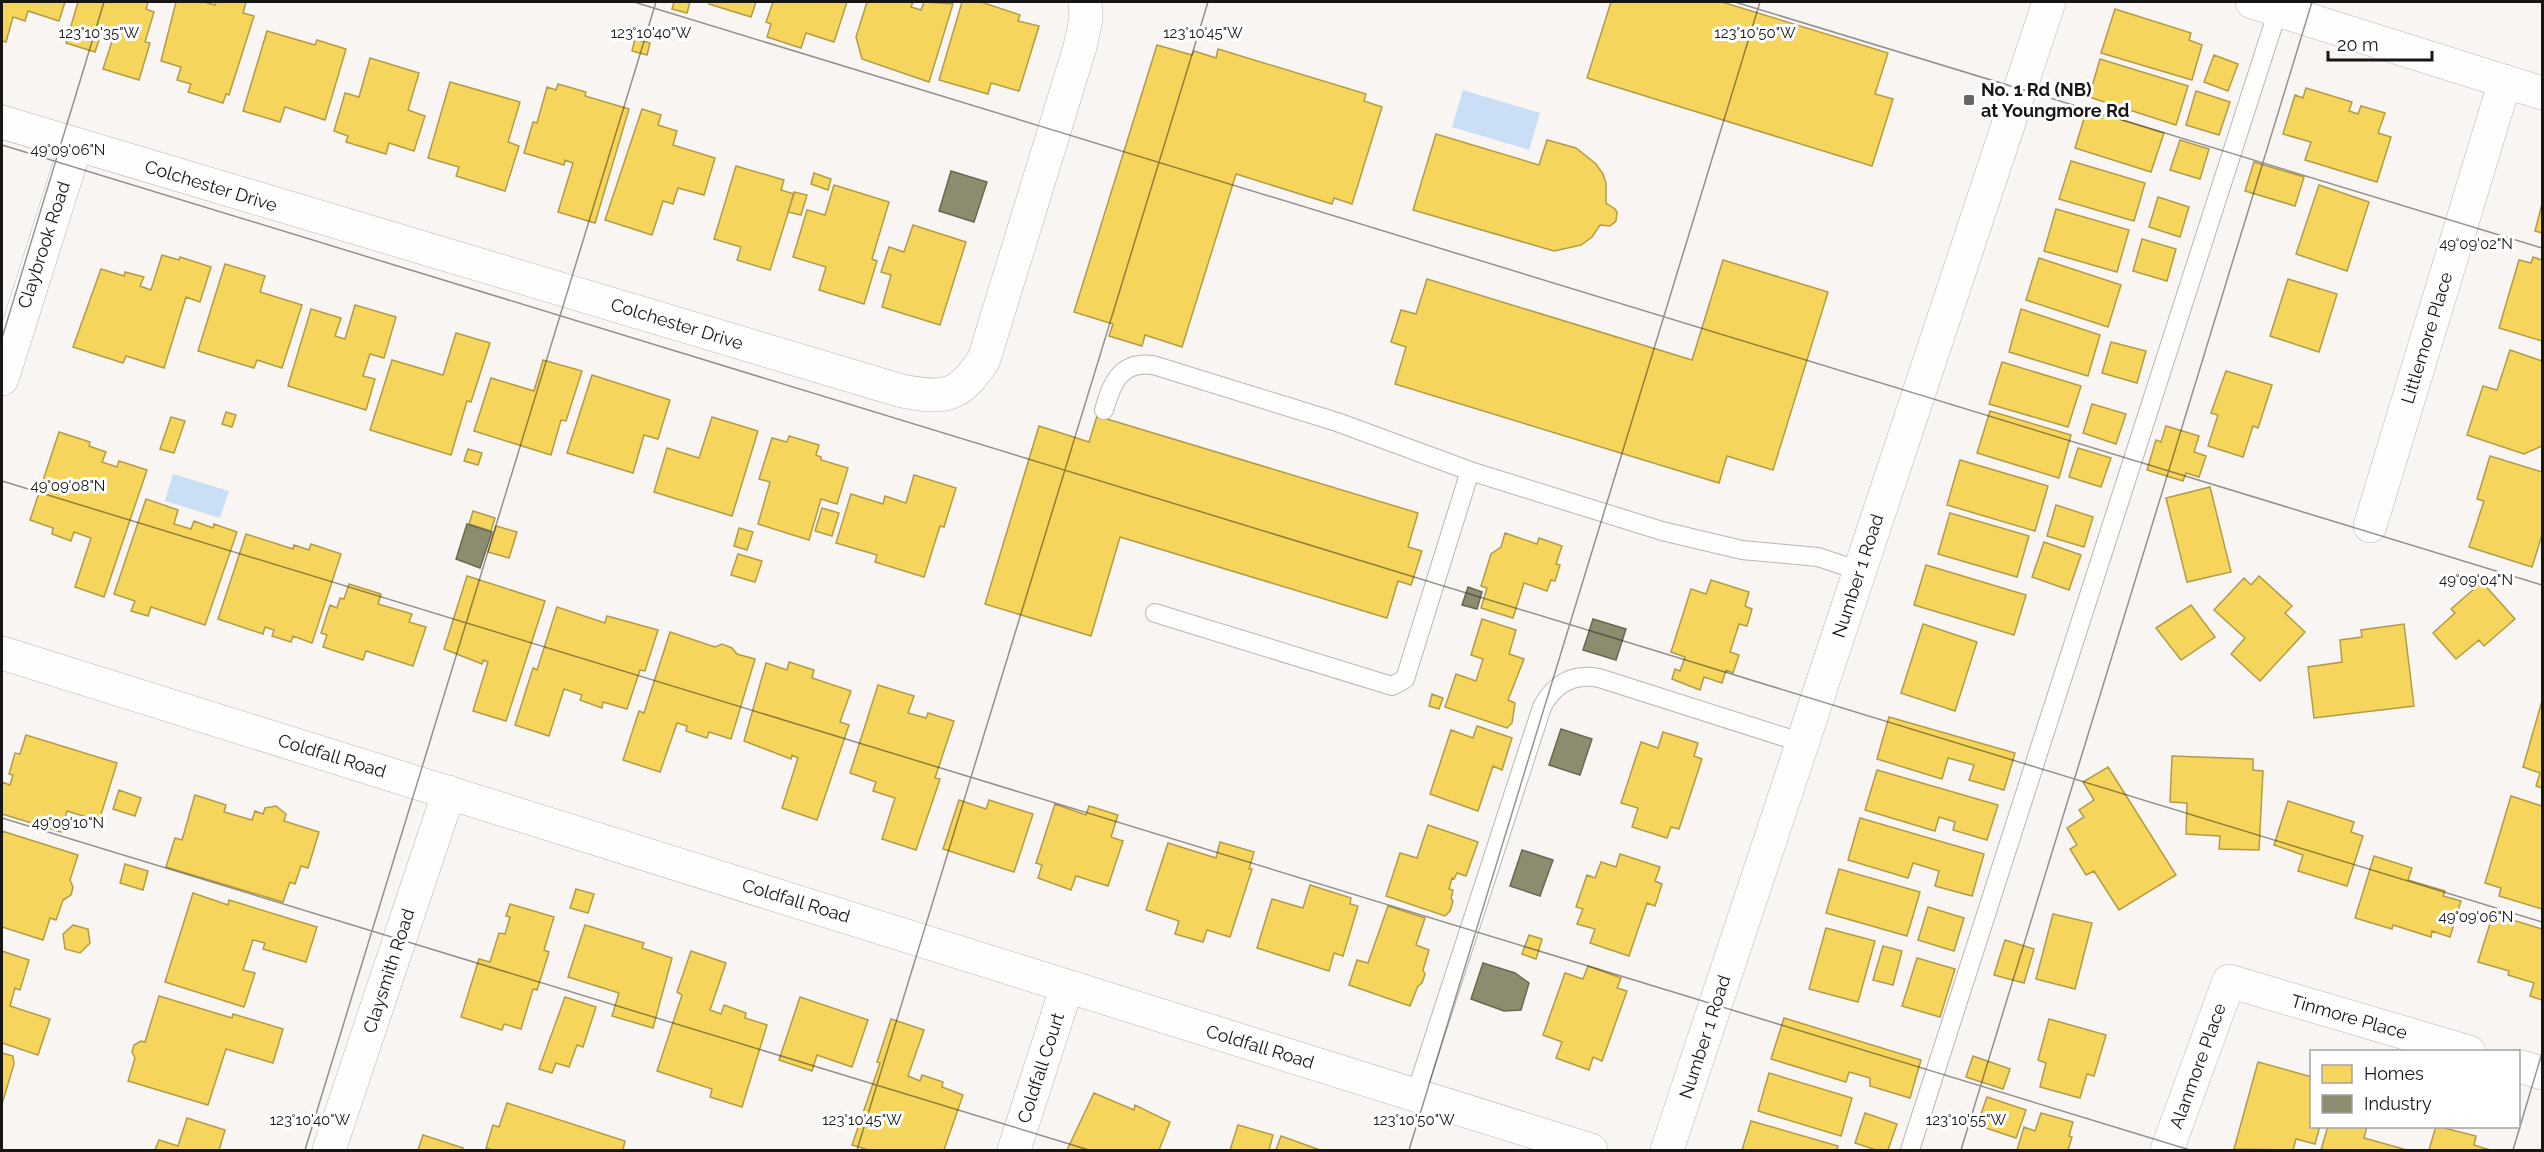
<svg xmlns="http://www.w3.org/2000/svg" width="2544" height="1152" viewBox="0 0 2544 1152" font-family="Raleway,sans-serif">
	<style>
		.water { fill: #cadff5 }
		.homes { fill: #f6d55c; stroke: #b39c46; stroke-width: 1.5 }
		.industry { fill: #8c8c6e; stroke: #696953; stroke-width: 1.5 }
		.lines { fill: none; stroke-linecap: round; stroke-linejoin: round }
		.lane-casing { stroke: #b9b6b4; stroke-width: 20 }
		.street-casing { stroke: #b9b6b4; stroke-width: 34 }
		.secondary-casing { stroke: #b9b6b4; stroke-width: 34 }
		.lane { stroke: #fefefd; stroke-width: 18 }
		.street { stroke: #fefefd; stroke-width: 33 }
		.secondary { stroke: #fefefd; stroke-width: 33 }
		.ticks { fill: none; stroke: #181614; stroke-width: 1.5; stroke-opacity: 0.45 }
		.poi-dot { fill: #676462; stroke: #fff; stroke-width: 2 }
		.labels { text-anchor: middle; stroke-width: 6; stroke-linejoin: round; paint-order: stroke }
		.poi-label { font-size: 18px; font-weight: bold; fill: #181614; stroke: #fff; text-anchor: start }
		.street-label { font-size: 18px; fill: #181614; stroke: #fff }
		.ticks-label { font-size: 15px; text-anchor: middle; fill: #181614; stroke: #fff; stroke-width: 6; stroke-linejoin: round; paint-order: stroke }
	</style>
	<rect width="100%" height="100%" fill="#f9f5f2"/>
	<path class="water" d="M1463,90L1540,113L1529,150L1452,127Z
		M173,474L229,491L220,518L165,501Z"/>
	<path class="homes" d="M2,2H65L59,21L28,11L25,21L13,17L6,42L2,41Z
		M78,2H148L146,9L154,12L145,42L150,43L139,80L103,69L114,35L102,31L95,52L66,43Z
		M176,2H204L215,5L216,2H246L243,13L254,16L229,95L226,94L223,103L188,92L191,84L177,80L181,67L161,61Z
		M674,2H690L687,13L672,9Z
		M710,2H759H756L751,17L709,4Z
		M773,2H847L834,42L806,33L801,48L767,37L771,24L766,22Z
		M867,2H913L911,7L921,10L924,2L953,4L929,82L862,59L856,37Z
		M962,2H981L1020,15L1018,21L1039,26L1019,91L991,83L988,94L939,80Z
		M1611,2H1722L1888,53L1875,94L1893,99L1872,166L1587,78Z
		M2115,9L2191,33L2189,40L2202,45L2192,80L2101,53Z
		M267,31L315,45L317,40L346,49L325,120L285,107L280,122L243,111Z
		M635,39L650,43L647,55L632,51Z
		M1157,45L1192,55L1194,51L1216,58L1218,49L1366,94L1364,101L1382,107L1352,204L1334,198L1332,204L1236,174L1182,347L1145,335L1142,346L1109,336L1113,324L1074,312Z
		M2214,55L2238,64L2228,91L2204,82Z
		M370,58L419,73L408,110L425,116L414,151L389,143L386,154L346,142L348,136L334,131L345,93L359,97Z
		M2100,59L2188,86L2176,125L2089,97Z
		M450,82L520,102L508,142L519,146L505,191L456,176L459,167L428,158Z
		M558,84L586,92L585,96L629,109L595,223L558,212L573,163L565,160L564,165L524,153L533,122L537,123L547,87L556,90Z
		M2306,88L2352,102L2349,111L2358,114L2361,106L2385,113L2378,133L2391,137L2377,182L2305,160L2311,142L2283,134L2295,95L2303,98Z
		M2196,91L2230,102L2219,135L2186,125Z
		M642,109L661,115L658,125L677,131L673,145L715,158L704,195L678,188L673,204L663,201L652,235L605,220Z
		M2087,109L2164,133L2151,172L2075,148Z
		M1436,134L1539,165L1547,140L1576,148L1596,164L1603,174L1606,183V203L1615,209L1617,212L1616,221L1610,226L1600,225L1592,237L1581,245L1554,251L1413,210Z
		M2180,140L2209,149L2200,179L2170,170Z
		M2071,161L2145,183L2134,221L2059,199Z
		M2254,162L2304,177L2295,206L2245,191Z
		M736,166L784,180L781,190L794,194L770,270L737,260L741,247L714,239Z
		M814,173L831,179L828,190L811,184Z
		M834,185L889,202L872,259L877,261L864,304L819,290L826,267L793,257L807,210L825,215Z
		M2319,185L2369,202L2347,271L2296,254Z
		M794,192L807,195L801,215L788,212Z
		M2158,197L2189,207L2180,237L2149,227Z
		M2542,204V233L2535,231Z
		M2056,209L2129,230L2117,272L2044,251Z
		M913,225L966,242L940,325L882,307L891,275L881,272L889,247L904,252Z
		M2142,239L2176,249L2167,281L2133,271Z
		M162,255L179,260L180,257L211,267L200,302L186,297L164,368L126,356L123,363L73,347L101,269L124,276L125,272L144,277L140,286L151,290Z
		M2533,257L2542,260V341L2499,328L2519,260L2531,263Z
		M2039,258L2121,285L2108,327L2026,300Z
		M1723,260L1828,292L1773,470L1727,456L1719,483L1395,384L1406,347L1391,342L1401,310L1416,314L1427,279L1692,360Z
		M225,264L265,276L260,292L302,305L282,368L257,360L254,368L198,351Z
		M2288,279L2337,294L2319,352L2270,336Z
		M355,305L396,317L384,358L370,354L363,376L375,379L366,410L288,386L311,309L341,318L335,336L345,339Z
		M2021,309L2100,335L2088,376L2009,352Z
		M456,333L490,343L471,402L467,401L451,455L370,430L392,360L443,375Z
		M2111,342L2146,351L2137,383L2102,373Z
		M2510,350L2542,361V446L2524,454L2467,435L2483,386L2497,390Z
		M543,360L582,371L566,421L561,420L551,455L474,431L491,378L534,391Z
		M2002,362L2081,386L2068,427L1989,404Z
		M2226,371L2272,385L2258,428L2253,426L2243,457L2208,446L2218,415L2211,413Z
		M592,375L670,400L658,439L644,435L633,473L567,453Z
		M2092,404L2126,414L2116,444L2083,433Z
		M1990,411L2071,435L2059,478L1977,453Z
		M226,412L236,415L232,427L222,424Z
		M1097,416L1418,513L1408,547L1422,551L1411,585L1398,581L1387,618L1120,537L1091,636L985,604L1039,426L1089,442Z
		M171,417L185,421L174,453L160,449Z
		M712,417L758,431L732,516L654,492L667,448L699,458Z
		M2166,426L2199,436L2194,452L2206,456L2199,477L2186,473L2183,481L2147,470L2156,440L2161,442Z
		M59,432L90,442L89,446L106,452L102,462L117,467L119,461L147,470L104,597L75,587L91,538L74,532L71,541L52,534L53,528L30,520Z
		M789,436L819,445L816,455L821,457V460L848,468L837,504L821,499L809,540L758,524L770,482L759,479L772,438L787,442Z
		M2078,448L2111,458L2101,487L2069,477Z
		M468,449L482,453L478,465L464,461Z
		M2490,456L2542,472V535L2532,567L2469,547L2484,501L2477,499Z
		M1960,460L2048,486L2035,531L1947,505Z
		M914,475L956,488L944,527L940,526L924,577L875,562L877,555L836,543L851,494L883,504L885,496L906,503Z
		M2210,487L2231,572L2187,582L2166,498Z
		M146,499L178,510L174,524L191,529L194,521L213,528L214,524L237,532L205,625L151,607L148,616L131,611L135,601L114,594Z
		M2056,505L2093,517L2084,547L2047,536Z
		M822,508L839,513L832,536L815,531Z
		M473,511L495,518L491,531L469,524Z
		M1950,513L2029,536L2017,577L1938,554Z
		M496,526L517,532L509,558L488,552Z
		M739,528L753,532L747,550L734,546Z
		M1505,533L1537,544L1539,538L1562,546L1556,564L1560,565L1555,581L1551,580L1547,591L1524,583L1513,618L1481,608L1487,588L1481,586L1491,554L1501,547Z
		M246,534L293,549L294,545L309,550L311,544L341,554L312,643L293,636L291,642L272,636L274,630L265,627L263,634L218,619Z
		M2044,542L2081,555L2069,590L2032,577Z
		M738,554L762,561L755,582L731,575Z
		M1926,565L2026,595L2014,635L1914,605Z
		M467,576L545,601L506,721L473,711L488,662L483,660L482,664L444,649Z
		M2259,576L2292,606L2285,613L2305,632L2260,681L2231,654L2245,638L2214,610L2244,578L2251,585Z
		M1711,580L1749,592L1745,606L1752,609L1747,626L1739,624L1730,652L1739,655L1733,673L1726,670L1722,683L1704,677L1700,690L1672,679L1675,669L1680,671L1685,657L1671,652L1691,589L1706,594Z
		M2482,582L2515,619L2484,646L2479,640L2456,659L2433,633L2455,613L2451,609Z
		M349,584L381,594L378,604L412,614L409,622L426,627L413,666L366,651L363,660L323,647L327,635L321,633L330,605L337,608L340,598L344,599Z
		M2191,605L2215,637L2181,660L2156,628Z
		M557,607L605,623L607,616L658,630L645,671L640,670L627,709L603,702L602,708L580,700L582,695L564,689L549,736L515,725L533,668L537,670Z
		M1482,619L1516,630L1509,654L1524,659L1508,700L1515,703L1512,723L1507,728L1445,707L1456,674L1476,681L1483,659L1471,655Z
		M1923,624L1977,642L1955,711L1901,693Z
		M2404,624L2414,706L2314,718L2308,667L2342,662L2340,640L2362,637L2361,630Z
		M670,632L715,647L722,644L732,648L737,654L755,659L731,739L709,732L707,738L686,731L687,726L677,723L660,772L623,760L639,711L644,713Z
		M789,662L814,670L812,678L851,691L840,722L849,725L817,820L782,808L798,758L792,755L791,759L744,741L766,663L787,670Z
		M878,685L914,696L908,713L926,718L928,713L954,721L935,778L940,779L916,850L882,839L895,798L873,791L876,782L850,773Z
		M1432,694L1443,698L1439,709L1429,706Z
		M2542,701V788L2536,786L2540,773L2523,767Z
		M1889,717L2015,753L2004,790L1969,780L1974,765L1948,758L1942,779L1877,759Z
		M1477,726L1512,738L1502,770L1493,766L1478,811L1430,794L1451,730L1473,738Z
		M1663,732L1698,743L1694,756L1702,759L1679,829L1671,827L1667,838L1632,827L1638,808L1621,803L1641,742L1658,748Z
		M26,735L117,763L99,821L67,811L61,832L2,814V782L10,785L13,775L9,774L15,753L20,754Z
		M2172,756L2253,759V770L2263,771L2259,850L2219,849L2220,836L2186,834L2187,803L2170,802Z
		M2108,767L2176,875L2119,910L2094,871L2086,875L2070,849L2077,845L2067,828L2084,817L2079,810L2094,800L2083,782Z
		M1877,770L1998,805L1987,840L1953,830L1955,822L1939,817L1935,831L1865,810Z
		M119,790L141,798L135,816L113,809Z
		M195,795L226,805L224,812L252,820L255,811L263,814L265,808L276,806L286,814L284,821L319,832L308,868L301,866L295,884L290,882L283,902L166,867L175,838L182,840Z
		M2511,796L2542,806V909L2499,896L2501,888L2485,883Z
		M959,800L986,809L989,800L1033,814L1014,872L943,849Z
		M2288,801L2354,822L2351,832L2363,836L2347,886L2298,871L2303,855L2274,845Z
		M1055,804L1086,815L1089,806L1118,815L1111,837L1123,841L1108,886L1076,876L1071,890L1038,878L1042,865L1036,863Z
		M1860,818L1984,854L1972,896L1935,886L1939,871L1913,863L1908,878L1848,860Z
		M1428,825L1478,842L1466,876L1457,873L1454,879L1452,878L1449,889L1453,890L1451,898L1453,901L1450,911L1445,916L1386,896L1400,853L1417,858Z
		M2,831L78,855L70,880L73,887L71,895L63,900L56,920L50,918L43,940L2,927Z
		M1220,842L1254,852L1249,869H1252L1230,937L1207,930L1203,942L1175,934L1179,921L1146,910L1168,843L1216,858Z
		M1620,854L1660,867L1655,881L1662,884L1655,906L1647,903L1629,956L1590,943L1595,929L1577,924L1583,909L1576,907L1587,875L1595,878L1601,862L1616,867Z
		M2374,856L2412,868L2408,880L2445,891L2443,896L2461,901L2450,937L2432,931L2431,937L2393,925L2392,929L2355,918Z
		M125,864L148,871L143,890L120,883Z
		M1839,869L1920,892L1907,936L1826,913Z
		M1310,885L1351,898L1350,904L1358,906L1343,956L1334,953L1329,971L1257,948L1272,899L1303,908Z
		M576,889L594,894L588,913L570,908Z
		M193,893L228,905L229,900L317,927L306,962L263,949L265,943L253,940L243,970L255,973L244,1007L165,982Z
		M510,904L554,917L544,950L549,952L537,990L533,989L521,1029L504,1024L502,1030L461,1017L479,959L490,962L499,933L505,934L510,917L506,916Z
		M1388,906L1425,918L1416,945L1429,950L1423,970L1425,974L1422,983L1418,986L1410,1006L1349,985L1357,960L1368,963Z
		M1928,907L1964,918L1954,951L1918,940Z
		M2053,914L2092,923L2075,989L2036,979Z
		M2493,914L2542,929V1000L2530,996L2534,983L2508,975L2509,971L2478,962Z
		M73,925L88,929L90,943L80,953L65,949L63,934Z
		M585,925L644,943L642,948L672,958L653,1028L612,1016L619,993L568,977Z
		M1826,928L1875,941L1858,1002L1809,989Z
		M1529,935L1542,939L1536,959L1522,954Z
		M2005,940L2034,949L2024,983L1994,975Z
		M1883,946L1902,951L1893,985L1873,980Z
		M2,951L29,960L20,990L15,988L10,1006L50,1019L38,1055L2,1043Z
		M691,951L726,963L710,1010L721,1014L724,1005L746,1013L745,1018L767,1025L742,1107L710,1097L712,1089L657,1071L682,995L677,992Z
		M1917,958L1955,969L1940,1017L1902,1006Z
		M1588,966L1621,978L1617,988L1627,991L1602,1061L1593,1057L1589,1070L1556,1058L1562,1042L1543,1035L1565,973L1583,979Z
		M159,996L232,1018L233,1014L283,1029L273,1063L226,1049L208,1105L128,1081L135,1058L132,1052L134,1045L141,1041L145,1042Z
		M565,997L596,1007L583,1047L577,1045L569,1067L556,1063L552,1073L539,1069Z
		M800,997L868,1020L852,1067L817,1055L812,1071L779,1060Z
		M1784,1018L1921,1060L1910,1098L1870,1086V1078L1849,1072L1846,1082L1771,1059Z
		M891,1019L924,1030L908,1076L920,1081L922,1075L943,1082L942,1087L963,1095L944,1150H869L852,1145L880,1063L877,1062Z
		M2049,1019L2106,1035L2094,1076L2087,1074L2080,1098L2040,1087L2046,1063L2038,1060Z
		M2,1053L13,1056L14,1064L2,1104Z
		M1973,1056L2010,1069L2003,1089L1966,1077Z
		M2258,1062L2312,1077V1126H2320L2315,1144L2296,1139L2293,1150L2234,1149Z
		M1769,1073L1852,1098L1841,1136L1758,1111Z
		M1094,1093L1134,1110L1135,1105L1170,1122L1159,1150H1067Z
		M1987,1097L2026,1110L2016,1138L1977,1125Z
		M507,1103L625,1141L623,1150H493L486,1148L493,1125L499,1127Z
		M1865,1113L1897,1124L1888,1150H1876L1855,1143Z
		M2041,1113L2073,1122L2069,1136L2072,1137L2068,1150H2017L2024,1127L2035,1131Z
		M187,1118L225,1130L219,1150H155L159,1140L178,1146Z
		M1751,1121L1838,1146L1837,1150H1742Z
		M1238,1125L1273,1135L1269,1150H1230Z
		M2328,1126H2367L2364,1138L2407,1150H2321Z
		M2436,1126L2476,1136L2474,1145L2490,1150H2429Z
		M423,1135L463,1148L462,1150H418Z
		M1281,1136L1320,1150H1276Z"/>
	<path class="industry" d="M951,171L987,182L974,222L939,211Z
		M467,524L492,532L480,568L456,559Z
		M1468,587L1482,592L1477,609L1462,605Z
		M1593,619L1626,629L1616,660L1583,650Z
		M1561,729L1592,739L1580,775L1549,765Z
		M1522,850L1553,860L1540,896L1510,886Z
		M1483,963L1515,973L1529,983L1521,1010L1504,1011L1471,999Z"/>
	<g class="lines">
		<defs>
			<path id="lane" d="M1104,410C1112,383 1120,361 1153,365L1337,422L1470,471L1662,531L1742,550L1818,557L1860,571
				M1155,613L1392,686L1405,679L1470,471
				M1415,1096L1542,707C1554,684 1573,673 1599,678L1803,743
				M1910,1150L2278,10"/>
			<path id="street" d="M2252,2L2542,93
				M2,122L902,391C945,399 959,398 984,359L1080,47L1086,19L1085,2
				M2,379L76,145
				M2370,526L2505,81
				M2,653L1591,1150
				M2518,1066L2542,1073
				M329,1150L449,792
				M1014,1150L1067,986
				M2167,1150L2229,981L2469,1052"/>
			<path id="secondary" d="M1667,1150L2049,2"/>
		</defs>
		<use href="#lane" class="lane-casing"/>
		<use href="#street" class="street-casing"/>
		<use href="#secondary" class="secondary-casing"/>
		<use href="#lane" class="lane"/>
		<use href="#street" class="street"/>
		<use href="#secondary" class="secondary"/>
	</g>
	<path class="ticks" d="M634,2L2542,585M1735,2L2542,248M2,145L2542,922M2,338L104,2M2,481L2190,1150M2,818L1089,1150M305,1150L656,2M857,1150L1208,2M1409,1150L1760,2M1961,1150L2312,2M2513,1150L2542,1053"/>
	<rect class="poi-dot" x="1963" y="94" width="12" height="12" rx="3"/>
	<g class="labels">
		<g class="poi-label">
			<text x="1981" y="96">No. 1 Rd (NB)<tspan x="1981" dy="21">at Youngmore Rd</tspan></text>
		</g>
		<g class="street-label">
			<text transform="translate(211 186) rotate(17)" y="6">Colchester Drive</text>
			<text transform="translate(44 245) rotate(-72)" y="6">Claybrook Road</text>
			<text transform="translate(677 324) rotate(17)" y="6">Colchester Drive</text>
			<text transform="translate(2427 338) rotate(-73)" y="6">Littlemore Place</text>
			<text transform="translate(1858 576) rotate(-72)" y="6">Number 1 Road</text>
			<text transform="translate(332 756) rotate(17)" y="6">Coldfall Road</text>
			<text transform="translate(796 901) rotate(17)" y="6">Coldfall Road</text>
			<text transform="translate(389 971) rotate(-72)" y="6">Claysmith Road</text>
			<text transform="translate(2349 1017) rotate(16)" y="6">Tinmore Place</text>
			<text transform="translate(1705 1037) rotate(-72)" y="6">Number 1 Road</text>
			<text transform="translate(1260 1047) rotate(17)" y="6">Coldfall Road</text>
			<text transform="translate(2198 1066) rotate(-70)" y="6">Alanmore Place</text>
			<text transform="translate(1041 1068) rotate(-72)" y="6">Coldfall Court</text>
		</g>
	</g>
	<g class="ticks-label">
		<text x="99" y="38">123°10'35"W</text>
		<text x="651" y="38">123°10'40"W</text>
		<text x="1203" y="38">123°10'45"W</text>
		<text x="1755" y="38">123°10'50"W</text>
		<text x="68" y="155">49°09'06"N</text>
		<text x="2476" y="249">49°09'02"N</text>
		<text x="68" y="491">49°09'08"N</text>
		<text x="2476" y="585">49°09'04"N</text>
		<text x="68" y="828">49°09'10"N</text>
		<text x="2476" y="922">49°09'06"N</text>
		<text x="310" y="1125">123°10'40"W</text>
		<text x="862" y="1125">123°10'45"W</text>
		<text x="1414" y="1125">123°10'50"W</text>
		<text x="1966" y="1125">123°10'55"W</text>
	</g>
	<rect width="2544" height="1152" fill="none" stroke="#181614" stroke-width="6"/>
	<rect x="2310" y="1050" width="210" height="78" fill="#ffffff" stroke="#a3a2a1" stroke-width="1.5"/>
	<rect x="2322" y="1065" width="30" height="18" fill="#f6d55c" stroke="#a3a2a1" stroke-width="1.5"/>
	<text x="2364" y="1080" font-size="18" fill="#181614">Homes</text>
	<rect x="2322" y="1095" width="30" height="18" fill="#8c8c6e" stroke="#a3a2a1" stroke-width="1.5"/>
	<text x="2364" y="1110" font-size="18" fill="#181614">Industry</text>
	<path d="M2328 51v9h104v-9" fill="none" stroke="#181614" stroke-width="3"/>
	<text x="2337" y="51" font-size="18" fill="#181614" stroke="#ffffff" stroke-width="4.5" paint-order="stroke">20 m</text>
</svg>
